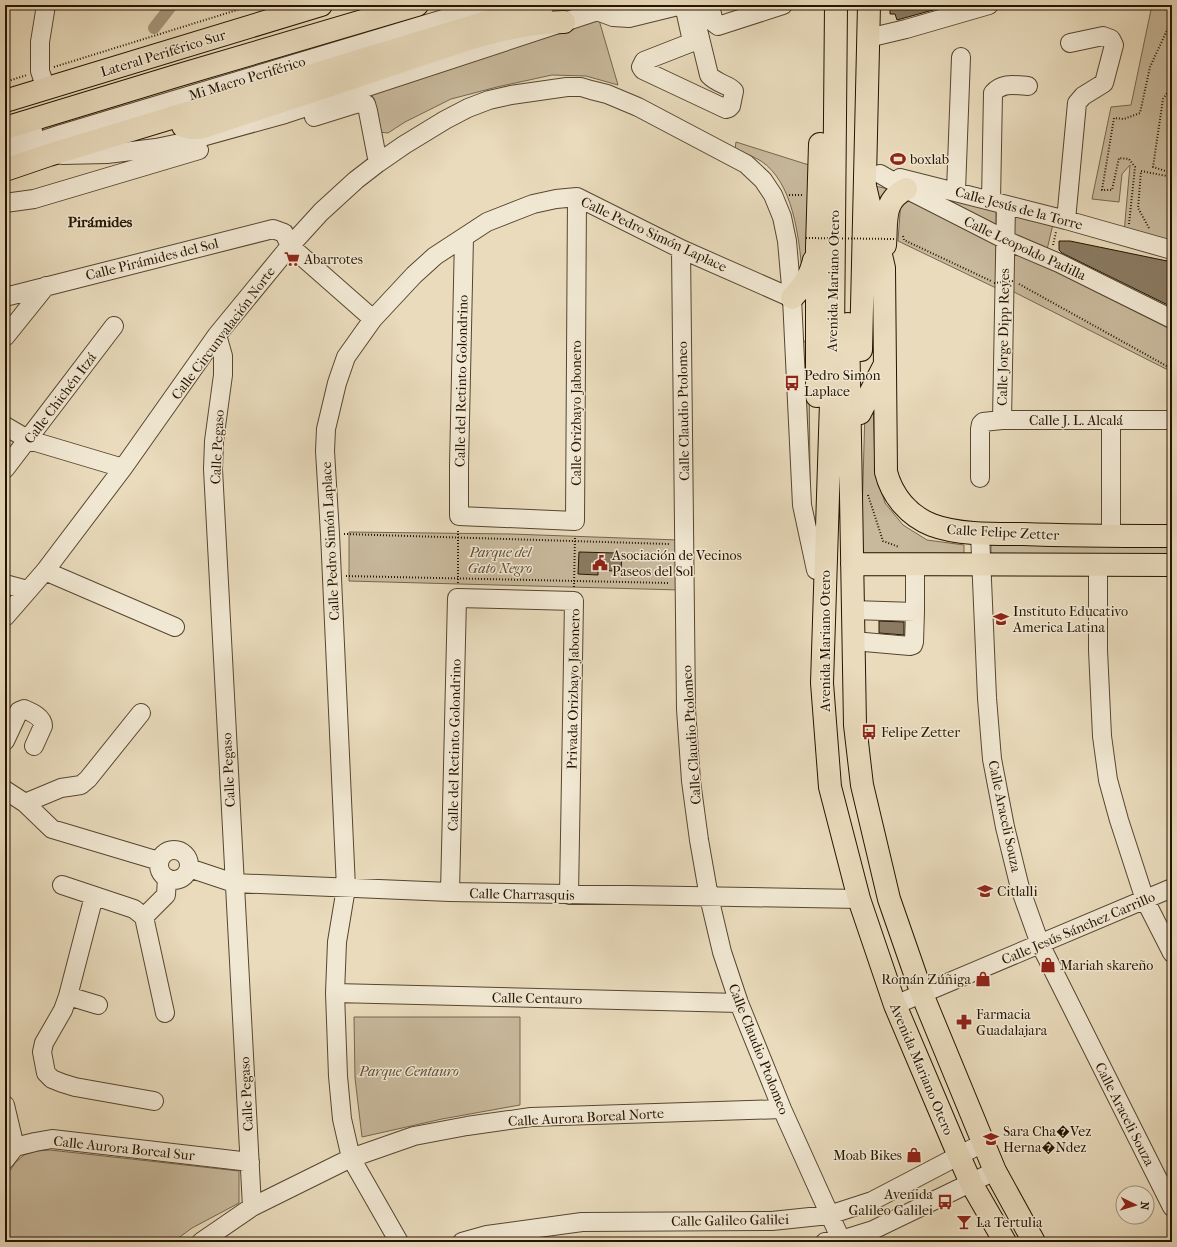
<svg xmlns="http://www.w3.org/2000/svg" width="1177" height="1247" viewBox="0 0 1177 1247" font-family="'IM FELL French Canon',serif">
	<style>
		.green { fill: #c8b99c; stroke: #76664e }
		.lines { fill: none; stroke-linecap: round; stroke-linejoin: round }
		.canal { stroke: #a6977c; stroke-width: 12 }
		.building { fill: #8b7b62; stroke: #251400 }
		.minor-casing { stroke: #56462f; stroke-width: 20 }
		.major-casing { stroke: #251400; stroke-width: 24 }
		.highway-casing { stroke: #251400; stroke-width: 24 }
		.path { stroke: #251400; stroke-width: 2; stroke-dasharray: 1 2; stroke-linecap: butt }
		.minor { stroke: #f1e8d3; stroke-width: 18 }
		.major { stroke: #e9dbbc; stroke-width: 22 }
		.highway { stroke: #e9dbbc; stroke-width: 22 }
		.path-bridge { stroke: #251400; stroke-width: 2; stroke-dasharray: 1 2; stroke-linecap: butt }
		.labels { text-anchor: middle; stroke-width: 3; stroke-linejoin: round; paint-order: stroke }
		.street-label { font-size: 14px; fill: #251400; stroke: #f1e8d3 }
		.poi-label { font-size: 14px; fill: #251400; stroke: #f1e8d3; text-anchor: start }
		.park-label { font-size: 14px; font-style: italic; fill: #5e4e37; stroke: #f1e8d3 }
		.neighbourhood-label { font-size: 15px; font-weight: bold; fill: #251400; stroke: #f1e8d3 }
	</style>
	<rect width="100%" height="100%" fill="#e9dbbc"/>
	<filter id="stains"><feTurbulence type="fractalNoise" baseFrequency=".005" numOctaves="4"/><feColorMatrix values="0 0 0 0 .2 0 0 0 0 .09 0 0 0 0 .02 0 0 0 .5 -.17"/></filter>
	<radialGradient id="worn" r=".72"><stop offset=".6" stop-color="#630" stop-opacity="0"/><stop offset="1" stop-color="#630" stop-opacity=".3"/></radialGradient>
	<path class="green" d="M1152,5H1172V245L1124,233L1130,165L1122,174L1119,202L1092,199L1111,107L1131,105Z
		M599,20L618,85L586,76L552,75L497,87L451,99L405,122L388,133L379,132L369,91Z
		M736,142L809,165L808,250L802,272C799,237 793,182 761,161C753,156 744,153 735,149Z
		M871,185L888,189L879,228Z
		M936,195L996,210V229Z
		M910,197L996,243V288L898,241L901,200Z
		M1010,212L1053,224L1046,254L1009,235Z
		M1009,248L1172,330V372L1008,289Z
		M805,341L809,362L810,482H807L800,342Z
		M873,398L875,470L885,503L903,525L927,540L964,545V556L861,554L865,410Z
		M349,532L511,534L678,540L680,590L349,581Z
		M991,544H1172V557L991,556Z
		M354,1017H520V1105L442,1119L362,1137L355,1078Z
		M50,1150L239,1171V1203L192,1228L173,1242H5V1183L9,1172L15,1163L24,1155L36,1151Z"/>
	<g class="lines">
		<path class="canal" d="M154,28L172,5"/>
	</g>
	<path class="building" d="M890,5H951L897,20L895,14H890Z
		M1059,241H1070L1172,262V307L1062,253L1059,250Z
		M579,552L616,553L622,558L621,568L614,571L598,570V575L578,574Z
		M879,621L904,622V635L879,633Z"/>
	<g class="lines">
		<defs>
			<path id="minor" d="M46,5L40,42V71L46,89
				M684,5L692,41L690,43L644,61L641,67L643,70L726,109L729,108L731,106L734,91C730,85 717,84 709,75L692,5
				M710,5L714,23L718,26L783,5
				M597,11L613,17L629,18L682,5
				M868,38L906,29L989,5
				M314,117L362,102L366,104L368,111L378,163
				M5,140L33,131
				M5,153L61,134L490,5
				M62,155L107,154L156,148L180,143L285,114L616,5
				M880,174L906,189L1012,243L1059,263L1172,319
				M900,178L1066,220L1172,250
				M956,191L961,57
				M991,201L993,93C1002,82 1015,85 1028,86
				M5,203L34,199L199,150
				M1066,220L1077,103L1083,96L1104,83L1114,45L1111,39L1103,36L1070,43
				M464,237L459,466V516L575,521L577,197
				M681,249L686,709L691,781L699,840L709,897L722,952L739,1003L782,1109L842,1242
				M5,297L273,229L284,233L290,246L373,319
				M217,335L223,356V375L214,441L213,469L252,1207
				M5,337L46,286
				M1002,420L1006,205
				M5,426L29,440L123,468
				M5,469L114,326
				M980,478V429L981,424L983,422L1002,420H1172
				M980,533L987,698L992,759L1005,827L1020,888L1040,944L1172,1207
				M1111,536V420
				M1098,565V650L1102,736L1108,780L1119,820L1145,900L1172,953
				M45,571L175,627
				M5,584L27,590
				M853,610L915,612L914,642L913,645L910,646L853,641
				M915,612V564
				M5,617L45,571L123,468L217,335L290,246L321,212L356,180L378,163L404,145L445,120L468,108L489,100L511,95L567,87H581L591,90L607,94L638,107L746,164L763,180L773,195L782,217L787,241L792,298L802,505L816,570
				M5,741L19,711L24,709C31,712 43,717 43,726L34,746
				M5,790L25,803L52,829L159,861
				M25,803L61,788L81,785L88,779L141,713
				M159 865a15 15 0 1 1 30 0a15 15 0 1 1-30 0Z
				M189,868L234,883L450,892L859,899
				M62,885L134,909L144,917L165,1013
				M450,892L457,598L574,601L569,895
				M94,896L68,996L63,1010L44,1043L42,1052L46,1073L52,1079L62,1083L75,1087L154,1101
				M144,917L166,895L167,878
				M335,993L739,1003
				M68,996L98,1005
				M895,1005L1172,888
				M5,1105L15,1147
				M5,1160L15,1147L35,1142L52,1139L250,1162
				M201,1242L252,1207L351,1158L414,1136L467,1126L531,1117L782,1109
				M399,1242L351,1158L342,1119L338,1076L335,993L337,942L346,888L330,534L325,451L326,429L337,383L346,357L373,319L414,275L435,256L487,222L533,204L556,199L577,197L681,249L792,298
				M462,1242L487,1235L582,1222L772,1221L829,1215L872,1201L983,1143
				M825,1242L841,1240L873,1230L995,1171"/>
			<path id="major" d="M836,5L833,340L822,683L830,787L859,899L895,1005L959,1156L971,1183L1005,1242
				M5,101L321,5
				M183,126L191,128H200C267,106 335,84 402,61C455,44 509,22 564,22
				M865,186L884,268L886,472C892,496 909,516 932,525C958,535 996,534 1023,534C1073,536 1122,536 1172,536
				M885,245C887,221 882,201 906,189
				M792,298C804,285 810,277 814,260
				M848,324L855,725L862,785L889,899L922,994L995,1171L1034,1242
				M861,350L869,5
				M817,396V247L820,144
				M860,413L883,368
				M852,564L1172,565"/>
			<path id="highway" d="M5,128L176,76L417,5
				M5,170L49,155L543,5"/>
		</defs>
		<use href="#minor" class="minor-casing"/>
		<use href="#major" class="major-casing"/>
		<use href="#highway" class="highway-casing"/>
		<path class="path" d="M54,67L253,5
			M5,82L27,75
			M1172,86L1163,99L1153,167L1172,173
			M789,195H802
			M1129,224L1135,167L1129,159L1119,158L1112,190H1102L1114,118L1124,119L1140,113L1150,67L1168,28V5
			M1149,228L1138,208L1141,171L1172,177
			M903,236L904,240L991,281
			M1053,245L1056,232
			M1019,284L1172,369
			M868,495L883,541L899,547
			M344,534L669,544
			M346,576L669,583
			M458,583V531
			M574,587L575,536"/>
		<use href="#minor" class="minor"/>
		<use href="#major" class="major"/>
		<use href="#highway" class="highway"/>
		<path class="path-bridge" d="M806,238L895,239
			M994,283L1014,281"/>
	</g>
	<defs>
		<symbol id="stadium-bare" viewBox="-9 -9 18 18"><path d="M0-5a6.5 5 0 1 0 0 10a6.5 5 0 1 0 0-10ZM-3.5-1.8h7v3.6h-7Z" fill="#8f2418" stroke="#f1e8d3" stroke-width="2.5" paint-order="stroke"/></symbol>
		<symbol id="supermarket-bare" viewBox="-9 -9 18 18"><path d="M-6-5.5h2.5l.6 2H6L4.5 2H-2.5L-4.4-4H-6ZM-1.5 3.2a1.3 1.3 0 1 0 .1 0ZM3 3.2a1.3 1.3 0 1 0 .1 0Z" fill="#8f2418" stroke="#f1e8d3" stroke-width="2.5" paint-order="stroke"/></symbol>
		<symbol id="bus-bare" viewBox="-9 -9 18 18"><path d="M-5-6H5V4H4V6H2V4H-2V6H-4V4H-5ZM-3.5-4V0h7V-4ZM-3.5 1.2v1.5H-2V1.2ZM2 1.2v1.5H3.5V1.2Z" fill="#8f2418" stroke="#f1e8d3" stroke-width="2.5" paint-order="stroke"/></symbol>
		<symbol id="civic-bare" viewBox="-9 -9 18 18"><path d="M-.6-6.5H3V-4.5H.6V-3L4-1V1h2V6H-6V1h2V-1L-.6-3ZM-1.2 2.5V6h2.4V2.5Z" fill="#8f2418" stroke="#f1e8d3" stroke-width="2.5" paint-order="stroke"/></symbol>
		<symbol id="school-bare" viewBox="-9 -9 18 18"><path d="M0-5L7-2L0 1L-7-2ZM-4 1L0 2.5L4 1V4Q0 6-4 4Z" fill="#8f2418" stroke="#f1e8d3" stroke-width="2.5" paint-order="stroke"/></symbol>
		<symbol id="shop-bare" viewBox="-9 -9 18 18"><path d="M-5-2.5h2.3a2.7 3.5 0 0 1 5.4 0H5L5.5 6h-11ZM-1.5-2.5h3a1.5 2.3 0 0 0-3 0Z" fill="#8f2418" stroke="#f1e8d3" stroke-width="2.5" paint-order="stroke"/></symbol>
		<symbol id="pharmacy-bare" viewBox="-9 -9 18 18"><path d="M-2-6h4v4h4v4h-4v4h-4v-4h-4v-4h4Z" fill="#8f2418" stroke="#f1e8d3" stroke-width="2.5" paint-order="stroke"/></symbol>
		<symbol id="bar-bare" viewBox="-9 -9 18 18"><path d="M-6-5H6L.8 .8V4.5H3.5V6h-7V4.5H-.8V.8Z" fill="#8f2418" stroke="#f1e8d3" stroke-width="2.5" paint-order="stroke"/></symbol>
	</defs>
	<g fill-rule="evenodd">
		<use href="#stadium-bare" x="887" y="148" width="22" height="22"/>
		<use href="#supermarket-bare" x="281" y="248" width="22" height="22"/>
		<use href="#bus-bare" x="781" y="372" width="22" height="22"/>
		<use href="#civic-bare" x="589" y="552" width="22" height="22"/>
		<use href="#school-bare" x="990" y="608" width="22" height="22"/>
		<use href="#bus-bare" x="858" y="721" width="22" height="22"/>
		<use href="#school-bare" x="974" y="880" width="22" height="22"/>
		<use href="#shop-bare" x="1037" y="954" width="22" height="22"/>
		<use href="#shop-bare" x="972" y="968" width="22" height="22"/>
		<use href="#pharmacy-bare" x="953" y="1011" width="22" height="22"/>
		<use href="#school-bare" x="980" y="1128" width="22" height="22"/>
		<use href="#shop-bare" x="903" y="1144" width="22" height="22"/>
		<use href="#bus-bare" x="934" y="1191" width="22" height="22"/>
		<use href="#bar-bare" x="953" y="1211" width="22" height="22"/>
	</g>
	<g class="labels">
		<g class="street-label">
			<text transform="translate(163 53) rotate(-17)" y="5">Lateral Periférico Sur</text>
			<text transform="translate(247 78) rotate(-17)" y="5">Mi Macro Periférico</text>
			<text transform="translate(1019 208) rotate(15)" y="5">Calle Jesús de la Torre</text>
			<text transform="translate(654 234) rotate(25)" y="5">Calle Pedro Simón Laplace</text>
			<text transform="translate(1025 248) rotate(25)" y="5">Calle Leopoldo Padilla</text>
			<text transform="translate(152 259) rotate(-14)" y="5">Calle Pirámides del Sol</text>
			<text transform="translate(833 281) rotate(-89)" y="5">Avenida Mariano Otero</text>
			<text transform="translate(223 333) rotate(-53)" y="5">Calle Circunvalación Norte</text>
			<text transform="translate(1003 337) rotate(-89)" y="5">Calle Jorge Dipp Reyes</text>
			<text transform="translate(461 381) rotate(-89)" y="5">Calle del Retinto Golondrino</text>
			<text transform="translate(60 398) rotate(-53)" y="5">Calle Chichén Itzá</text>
			<text transform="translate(683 411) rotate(-91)" y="5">Calle Claudio Ptolomeo</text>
			<text transform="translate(576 413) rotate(-90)" y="5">Calle Orizbayo Jabonero</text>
			<text x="1076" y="425">Calle J. L. Alcalá</text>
			<text transform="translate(217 447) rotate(-87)" y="5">Calle Pegaso</text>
			<text transform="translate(1003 532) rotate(3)" y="5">Calle Felipe Zetter</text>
			<text transform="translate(330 541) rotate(-93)" y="5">Calle Pedro Simón Laplace</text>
			<text transform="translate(825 641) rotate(-90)" y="5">Avenida Mariano Otero</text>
			<text transform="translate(573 689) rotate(-89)" y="5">Privada Orizbayo Jabonero</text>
			<text transform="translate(691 735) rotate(-94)" y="5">Calle Claudio Ptolomeo</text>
			<text transform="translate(454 745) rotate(-89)" y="5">Calle del Retinto Golondrino</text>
			<text transform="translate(228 770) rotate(-93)" y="5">Calle Pegaso</text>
			<text transform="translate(1005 816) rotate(78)" y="5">Calle Araceli Souza</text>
			<text transform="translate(522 894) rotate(1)" y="5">Calle Charrasquis</text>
			<text transform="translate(1078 928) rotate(-23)" y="5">Calle Jesús Sánchez Carrillo</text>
			<text transform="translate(537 998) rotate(1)" y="5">Calle Centauro</text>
			<text transform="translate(759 1049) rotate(68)" y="5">Calle Claudio Ptolomeo</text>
			<text transform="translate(922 1069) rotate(67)" y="5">Avenida Mariano Otero</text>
			<text transform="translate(246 1094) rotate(-93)" y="5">Calle Pegaso</text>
			<text transform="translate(1125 1114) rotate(63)" y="5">Calle Araceli Souza</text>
			<text transform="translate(586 1117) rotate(-3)" y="5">Calle Aurora Boreal Norte</text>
			<text transform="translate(124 1148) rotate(6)" y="5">Calle Aurora Boreal Sur</text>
			<text transform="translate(730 1220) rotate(-1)" y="5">Calle Galileo Galilei</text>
		</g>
		<g class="poi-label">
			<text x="910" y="164">boxlab</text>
			<text x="304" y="264">Abarrotes</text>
			<text x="804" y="380">Pedro Simon<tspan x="804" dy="16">Laplace</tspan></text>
			<text x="612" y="560">Asociación de Vecinos<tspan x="612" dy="16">Paseos del Sol</tspan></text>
			<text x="1013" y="616">Instituto Educativo<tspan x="1013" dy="16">America Latina</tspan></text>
			<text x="881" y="737">Felipe Zetter</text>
			<text x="997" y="896">Citlalli</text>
			<text x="1060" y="970">Mariah skareño</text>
			<text x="971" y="984" text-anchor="end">Román Zúñiga</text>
			<text x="976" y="1019">Farmacia<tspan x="976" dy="16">Guadalajara</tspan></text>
			<text x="1003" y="1136">Sara Cha�Vez<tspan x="1003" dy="16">Herna�Ndez</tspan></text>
			<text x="902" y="1160" text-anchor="end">Moab Bikes</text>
			<text x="933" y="1199" text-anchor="end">Avenida<tspan x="933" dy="16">Galileo Galilei</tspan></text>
			<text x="976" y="1227">La Tertulia</text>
		</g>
		<g class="park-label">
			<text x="500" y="557">Parque del<tspan x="500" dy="16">Gato Negro</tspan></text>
			<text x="409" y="1076">Parque Centauro</text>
		</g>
		<g class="neighbourhood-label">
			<text x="100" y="227">Pirámides</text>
		</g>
	</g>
	<rect width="1177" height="1247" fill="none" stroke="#e9dbbc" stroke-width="20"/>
	<rect x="6" y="6" width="1165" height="1235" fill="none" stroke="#251400" stroke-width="2"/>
	<rect x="10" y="10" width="1157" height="1227" fill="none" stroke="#251400"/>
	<g transform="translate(1135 1205) rotate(95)"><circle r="19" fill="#f1e8d3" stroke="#9f937f"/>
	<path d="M0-3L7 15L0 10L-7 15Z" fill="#8f2418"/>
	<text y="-6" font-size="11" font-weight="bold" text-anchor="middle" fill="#251400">N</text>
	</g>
	<rect width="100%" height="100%" filter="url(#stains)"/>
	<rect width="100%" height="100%" fill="url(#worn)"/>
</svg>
